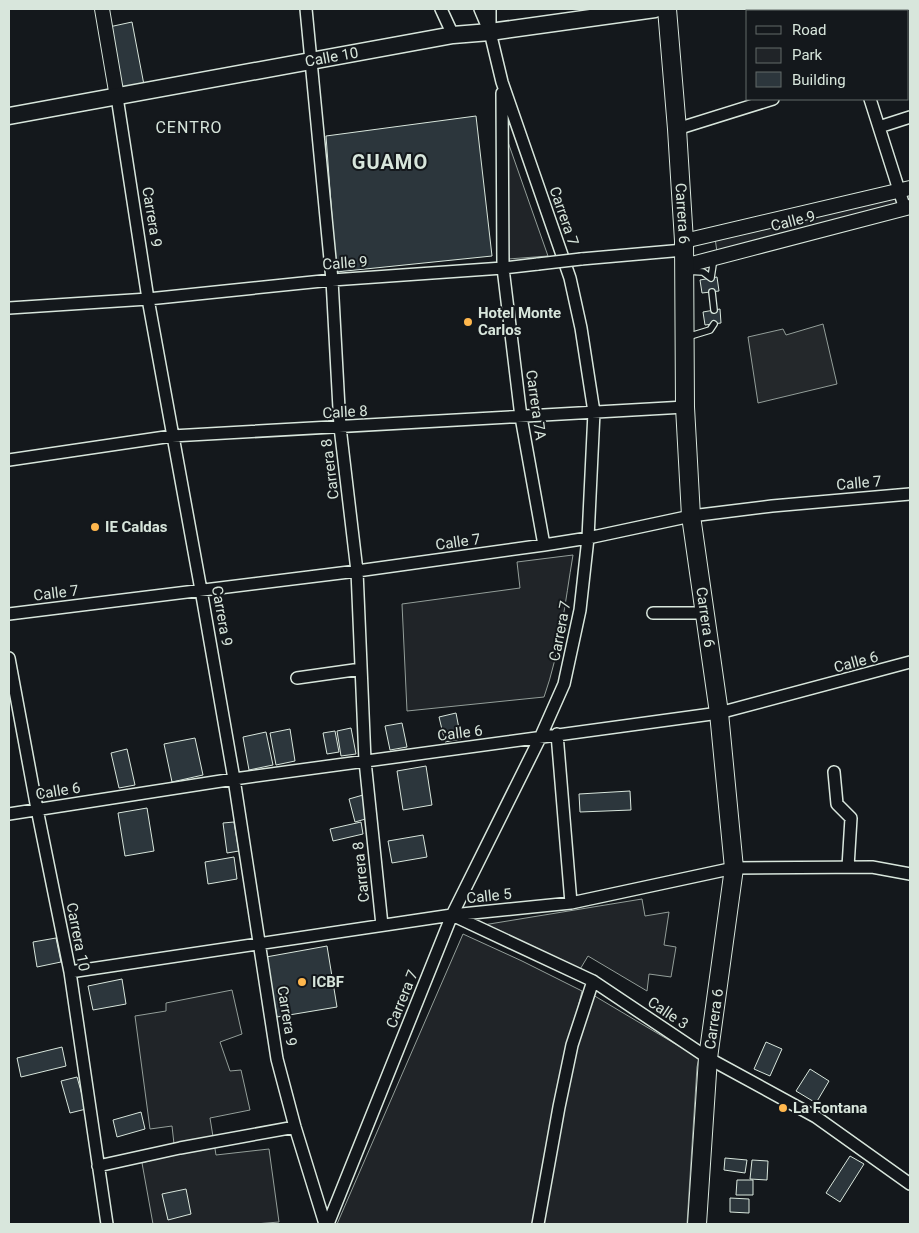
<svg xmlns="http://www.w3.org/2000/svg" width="919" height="1233" viewBox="0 0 919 1233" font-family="Roboto,sans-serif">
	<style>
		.green { fill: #202428; stroke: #939e99 }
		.parking { fill: #24282b; stroke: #939e99 }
		.building { fill: #2c363c; stroke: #d8e6dc }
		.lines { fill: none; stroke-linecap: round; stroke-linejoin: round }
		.service-casing { stroke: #d8e6dc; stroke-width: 8 }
		.minor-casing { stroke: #d8e6dc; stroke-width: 14 }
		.tertiary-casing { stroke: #d8e6dc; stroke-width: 16 }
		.secondary-casing { stroke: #d8e6dc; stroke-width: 19 }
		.primary-casing { stroke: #d8e6dc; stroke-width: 20 }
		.service { stroke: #14181c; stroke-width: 5.5 }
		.minor { stroke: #14181c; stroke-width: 11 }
		.tertiary { stroke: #14181c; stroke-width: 14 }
		.secondary { stroke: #14181c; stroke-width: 16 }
		.primary { stroke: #14181c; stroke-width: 18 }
		.minor-bridge-casing { stroke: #d8e6dc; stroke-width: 14; stroke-linecap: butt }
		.minor-bridge { stroke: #14181c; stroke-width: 11 }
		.poi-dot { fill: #ffb74d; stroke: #14181c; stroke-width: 2 }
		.labels { text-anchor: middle; stroke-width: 4; stroke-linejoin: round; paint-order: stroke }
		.street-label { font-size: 15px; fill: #d8e6dc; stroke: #14181c }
		.poi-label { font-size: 15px; font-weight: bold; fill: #d8e6dc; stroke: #14181c; text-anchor: start }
		.neighbourhood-label { font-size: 16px; letter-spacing: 1px; fill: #d8e6dc; stroke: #14181c }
		.district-label { font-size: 20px; font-weight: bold; letter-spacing: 1px; fill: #d8e6dc; stroke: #14181c }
	</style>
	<rect width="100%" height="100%" fill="#14181c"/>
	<path class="green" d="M502,125L548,256L508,259Z
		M896,195L899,207L717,252L715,238Z
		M573,555C565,602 560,652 544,697L407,711L402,604L520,588L517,562Z
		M642,899L645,916L669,912L664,945L676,947L671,977L649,974L647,991L588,956L576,976L471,927Z
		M463,934L522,961L582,991L556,1098L535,1224H337Z
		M232,990L242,1034L220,1042L230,1071L241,1070L250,1110L210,1118L216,1155L269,1149L279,1222L255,1224H153L142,1163L175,1153L172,1126L150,1129L135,1016L166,1011V1003Z
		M593,995L699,1058L697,1067L687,1224H542L564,1107L579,1041Z"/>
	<path class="parking" d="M823,324L837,384L758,403L748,337L783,329L786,335Z"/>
	<path class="building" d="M132,22L144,85L118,91L109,27Z
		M476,116L492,256L336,272L326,136Z
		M717,277L719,291L702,293L700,280Z
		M720,309L721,323L705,325L703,312Z
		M456,713L461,739L445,742L439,717Z
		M402,723L407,747L390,750L385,726Z
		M351,728L356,754L341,756L337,731Z
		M290,729L295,761L276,765L270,733Z
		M335,731L339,752L327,754L323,733Z
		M266,732L273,765L249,770L243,737Z
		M195,738L203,775L172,782L164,744Z
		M127,749L135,785L119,788L111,753Z
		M426,766L432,805L403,810L397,771Z
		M630,791L631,810L580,812L579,794Z
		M363,795L369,818L355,822L349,799Z
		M147,808L154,851L125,856L118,813Z
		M234,822L239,851L227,853L223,823Z
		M361,822L363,834L333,841L330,829Z
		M423,835L427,857L392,863L388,841Z
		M234,857L237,879L208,884L205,862Z
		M56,938L61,962L37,967L33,942Z
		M327,946L337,1007L277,1017L266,957Z
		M122,979L126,1004L93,1010L88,986Z
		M766,1042L782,1049L770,1076L754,1069Z
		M62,1047L66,1066L21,1077L17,1058Z
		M810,1069L829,1081L816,1103L796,1091Z
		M77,1077L86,1109L70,1113L61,1081Z
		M141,1112L145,1129L117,1137L113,1120Z
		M850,1156L864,1164L840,1202L826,1193Z
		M725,1158L747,1160L745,1173L724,1170Z
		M752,1160L768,1161L767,1180L750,1179Z
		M737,1180H753V1195H736Z
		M186,1189L191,1214L168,1220L162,1194Z
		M730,1198L749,1199V1213L730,1212Z"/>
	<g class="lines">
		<defs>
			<path id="service" d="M685,271L703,272L711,278L714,258
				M712,292L714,310
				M687,337L710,330L714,324"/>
			<path id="minor" d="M306,9L332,280L340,427L357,571L365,761L382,925
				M441,9L453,35
				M480,9L488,28
				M843,9L844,11
				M502,93L503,268L521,417L544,545
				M117,97L148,299L201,590L234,779L277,1059L295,1127L325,1224
				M870,99L905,209
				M879,127L910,117
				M677,129L773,99
				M581,259L684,250
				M9,308L148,299L332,280L503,268L538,264
				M9,460L172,436L685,407
				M653,613H705
				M9,614L357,571L544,545L588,538L691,516L772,506L910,494
				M9,658L37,809L70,972L107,1224
				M297,678L361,669
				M557,734L571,903
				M834,772L837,804L851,818L848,867
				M9,814L234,779L719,713L910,662
				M452,915L593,981L708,1058L816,1117L910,1184
				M70,972L452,915L571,903L734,868L872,867L910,874
				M98,1166L180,1148L295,1127
				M328,1224L452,915L540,738L564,684L580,610L588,538L594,412L581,328L570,278L502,82L490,32V9
				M538,1224L559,1107L572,1045L593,981"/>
			<path id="tertiary" d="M102,9L117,97
				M684,241L910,188
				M684,266L910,207"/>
			<g id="secondary">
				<path id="s1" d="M9,116L453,35L490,32L655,9"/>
			</g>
			<g id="primary">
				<path id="s2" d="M667,9L677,129L684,241L685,407L691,516L719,713L734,868L708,1058L697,1224"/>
			</g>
		</defs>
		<use href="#service" class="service-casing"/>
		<use href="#minor" class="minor-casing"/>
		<use href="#tertiary" class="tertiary-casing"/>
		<use href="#secondary" class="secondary-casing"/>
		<use href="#primary" class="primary-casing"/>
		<use href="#service" class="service"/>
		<use href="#minor" class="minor"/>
		<use href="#tertiary" class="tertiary"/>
		<use href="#secondary" class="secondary"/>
		<use href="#primary" class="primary"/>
		<defs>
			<path id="minor-bridge" d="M538,264L581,259"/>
		</defs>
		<use href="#minor-bridge" class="minor-bridge-casing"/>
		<use href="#minor-bridge" class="minor-bridge"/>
	</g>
	<g class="poi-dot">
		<circle cx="468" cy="322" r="5"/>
		<circle cx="95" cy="527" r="5"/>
		<circle cx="302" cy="982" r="5"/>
		<circle cx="783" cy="1108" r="5"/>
	</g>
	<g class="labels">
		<g class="street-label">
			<text dy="5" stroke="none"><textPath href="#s1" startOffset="328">Calle 10</textPath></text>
			<text dy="5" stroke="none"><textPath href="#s2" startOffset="205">Carrera 6</textPath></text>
			<text transform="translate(564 216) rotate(71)" y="5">Carrera 7</text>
			<text transform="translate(152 217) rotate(81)" y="5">Carrera 9</text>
			<text transform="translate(793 221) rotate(-14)" y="5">Calle 9</text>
			<text transform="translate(345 263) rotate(-4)" y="5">Calle 9</text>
			<text transform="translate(536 405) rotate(82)" y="5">Carrera 7A</text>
			<text transform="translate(345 412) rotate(-3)" y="5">Calle 8</text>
			<text transform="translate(330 469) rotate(-97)" y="5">Carrera 8</text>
			<text transform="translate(859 483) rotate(-5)" y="5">Calle 7</text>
			<text transform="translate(458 542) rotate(-8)" y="5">Calle 7</text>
			<text transform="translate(56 593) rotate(-7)" y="5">Calle 7</text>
			<text transform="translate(222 616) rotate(80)" y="5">Carrera 9</text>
			<text dy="5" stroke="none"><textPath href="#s2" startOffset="610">Carrera 6</textPath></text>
			<text transform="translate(560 631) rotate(-79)" y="5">Carrera 7</text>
			<text transform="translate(856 662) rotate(-15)" y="5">Calle 6</text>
			<text transform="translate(460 733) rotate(-7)" y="5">Calle 6</text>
			<text transform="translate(58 791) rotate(-9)" y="5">Calle 6</text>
			<text transform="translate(361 872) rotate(-96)" y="5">Carrera 8</text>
			<text transform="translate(489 896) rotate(-6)" y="5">Calle 5</text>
			<text transform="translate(78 937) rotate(79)" y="5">Carrera 10</text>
			<text transform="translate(402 999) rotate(-68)" y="5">Carrera 7</text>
			<text transform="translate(668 1013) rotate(34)" y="5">Calle 3</text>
			<text transform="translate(287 1016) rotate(81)" y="5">Carrera 9</text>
			<text transform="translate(714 1019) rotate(-82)" y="5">Carrera 6</text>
		</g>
		<g class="poi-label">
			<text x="478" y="318">Hotel Monte<tspan x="478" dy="17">Carlos</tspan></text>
			<text x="105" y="532">IE Caldas</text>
			<text x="312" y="987">ICBF</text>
			<text x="793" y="1113">La Fontana</text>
		</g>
		<g class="neighbourhood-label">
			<text x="189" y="133">CENTRO</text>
		</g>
		<g class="district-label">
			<text x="390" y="169">GUAMO</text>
		</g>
	</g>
	<rect width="919" height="1233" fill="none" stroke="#d8e6dc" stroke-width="20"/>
	<rect x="746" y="10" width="162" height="90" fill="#14181c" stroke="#626a69"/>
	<rect x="756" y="26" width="25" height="8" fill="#14181c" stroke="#626a69"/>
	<text x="792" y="35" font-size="15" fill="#d8e6dc">Road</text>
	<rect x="756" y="48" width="25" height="15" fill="#202428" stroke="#626a69"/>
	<text x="792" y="60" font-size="15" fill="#d8e6dc">Park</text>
	<rect x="756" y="72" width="25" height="15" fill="#2c363c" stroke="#626a69"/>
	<text x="792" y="85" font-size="15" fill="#d8e6dc">Building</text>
</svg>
